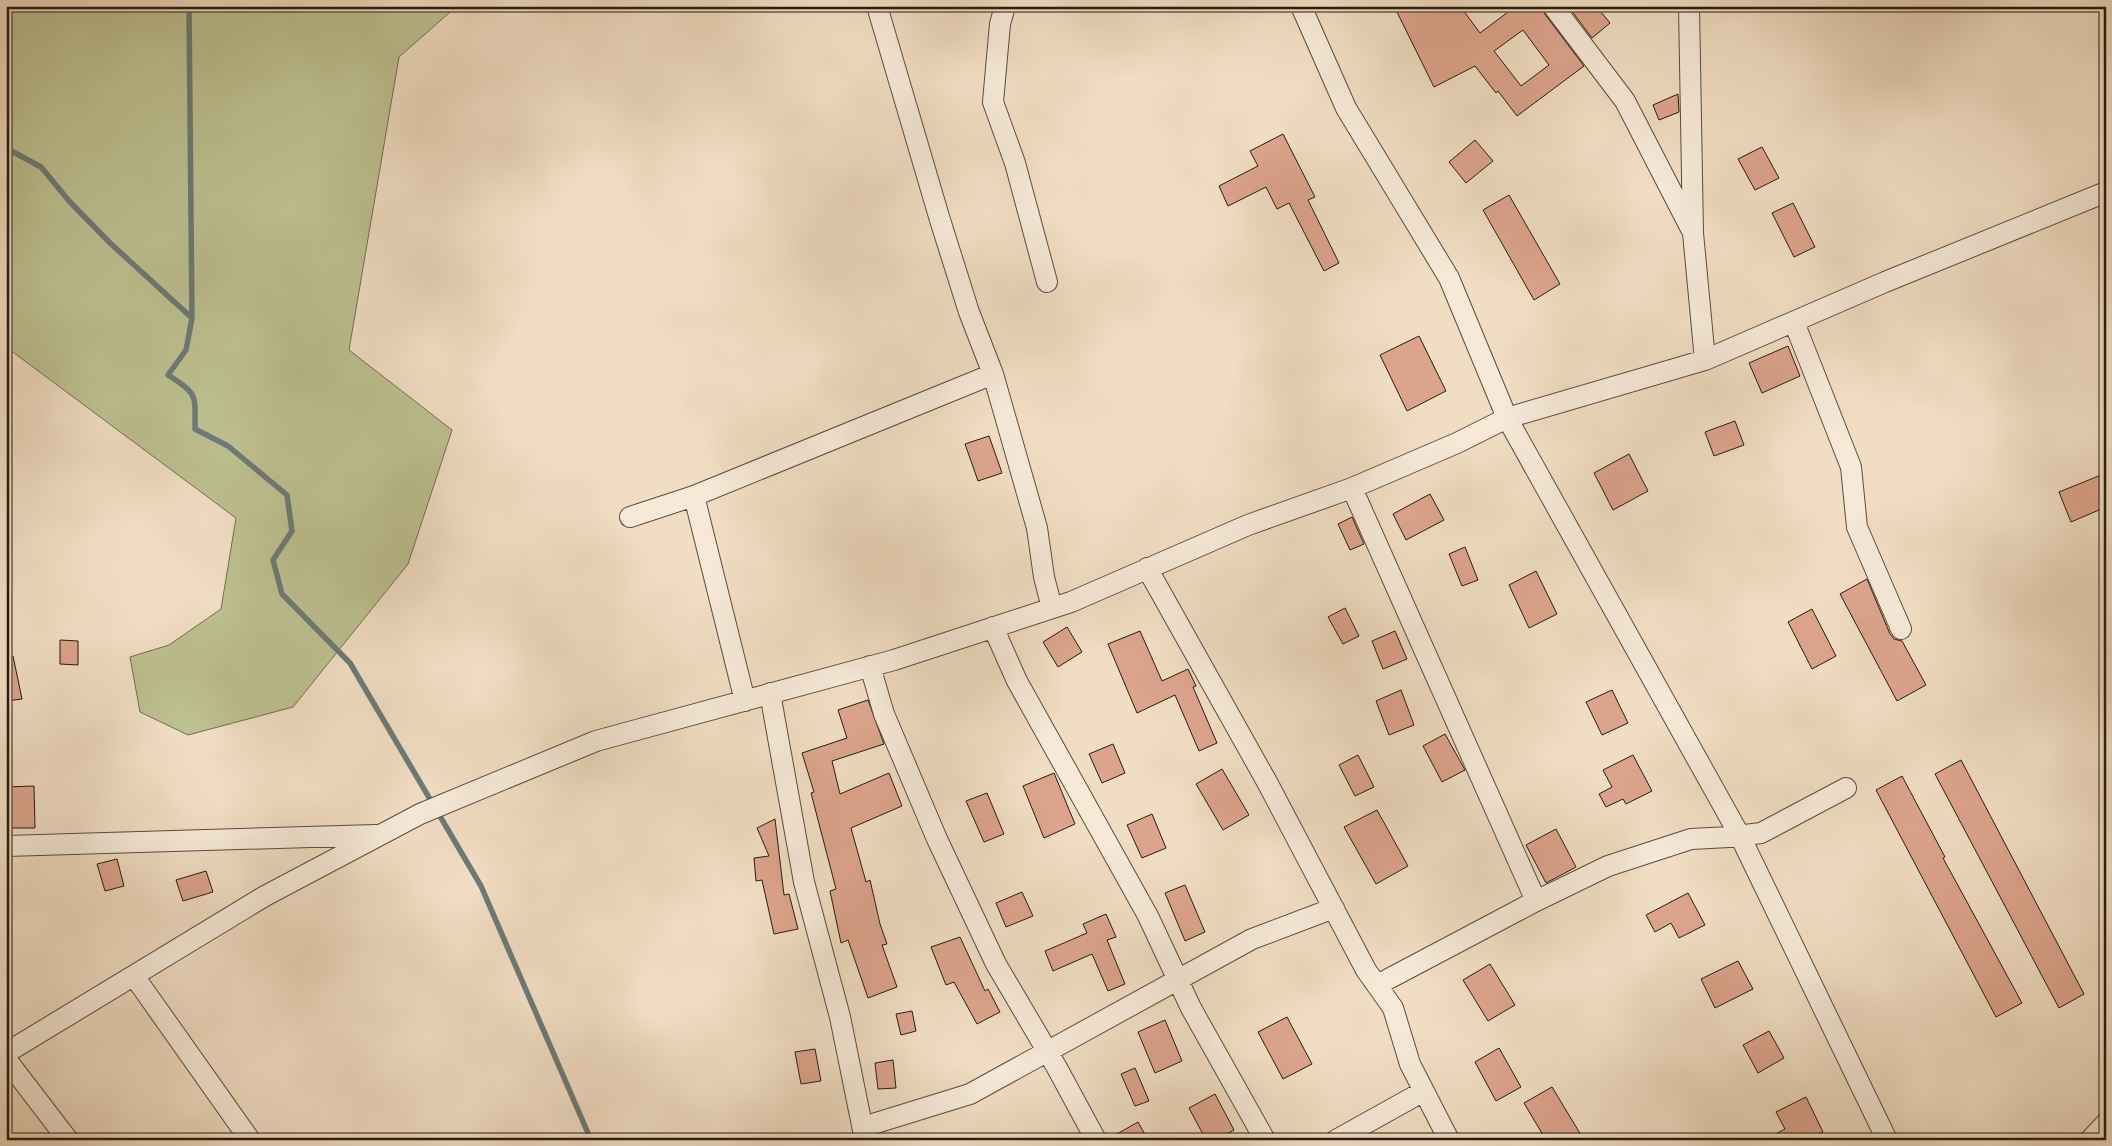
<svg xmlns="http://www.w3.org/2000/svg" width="2112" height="1146" viewBox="0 0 2112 1146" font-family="'Gentium Book Plus',serif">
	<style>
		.green { fill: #bdc091; stroke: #726e50 }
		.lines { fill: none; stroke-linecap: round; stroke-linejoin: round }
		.stream { stroke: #6d7a76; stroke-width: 5.5 }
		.building { fill: #dca48d; stroke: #271b0f; fill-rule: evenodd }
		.minor-casing { stroke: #5a4c3c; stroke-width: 22 }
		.minor { stroke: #f6e9d8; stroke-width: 20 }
	</style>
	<rect width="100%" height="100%" fill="#f1ddc3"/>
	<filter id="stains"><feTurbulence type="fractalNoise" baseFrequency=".004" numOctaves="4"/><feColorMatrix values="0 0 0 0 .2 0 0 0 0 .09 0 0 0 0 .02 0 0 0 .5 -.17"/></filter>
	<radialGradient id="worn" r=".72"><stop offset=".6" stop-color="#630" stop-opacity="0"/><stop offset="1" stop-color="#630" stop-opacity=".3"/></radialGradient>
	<path class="green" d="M6,6H457L399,57L349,350L452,430L408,564L293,707L188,735L140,712L130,657L169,645L221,609L236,518L6,347Z"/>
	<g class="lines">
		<path class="stream" d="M189,6L192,318
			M6,148L41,167L70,202L110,243L192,318L186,350L168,375C198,394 195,394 195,429L228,446L287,495L292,531L273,560L282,594L350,663L481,886L591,1140"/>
	</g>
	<path class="building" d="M1394,6H1460L1480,33L1516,6H1541L1544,13L1584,66L1517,116L1498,91L1496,93L1475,66L1434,87ZM1523,30L1549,65L1521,86L1494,51Z
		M1568,6H1596L1610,23L1592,38Z
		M1678,94L1679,112L1659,120L1653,105Z
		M1283,134L1315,197L1308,200L1339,263L1324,271L1289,203L1277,209L1266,187L1228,206L1219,186L1258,166L1250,151Z
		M1475,140L1493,161L1466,183L1449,162Z
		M1762,147L1779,178L1755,190L1738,159Z
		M1509,195L1560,284L1534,300L1483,210Z
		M1793,203L1815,247L1794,257L1772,213Z
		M1419,336L1446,391L1407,411L1380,355Z
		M1788,346L1800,376L1762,393L1749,363Z
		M1735,421L1744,445L1714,456L1705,432Z
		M989,436L1002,473L978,481L965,444Z
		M1629,454L1648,491L1613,510L1594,473Z
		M2106,473V507L2071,522L2059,492Z
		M1430,494L1444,520L1406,540L1393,514Z
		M1352,517L1364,544L1350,550L1338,524Z
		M1465,547L1478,580L1462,586L1449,554Z
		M1536,571L1557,614L1529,628L1509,585Z
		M1867,579L1890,634L1894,639L1902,641L1926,685L1897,701L1840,594Z
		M1345,608L1359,636L1343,644L1328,617Z
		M1812,609L1836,656L1812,669L1788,622Z
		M1067,627L1082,652L1058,667L1043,642Z
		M1140,631L1162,681L1188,669L1196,686L1193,687L1217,743L1199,751L1175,695L1137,713L1108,644Z
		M1395,631L1407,659L1383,669L1372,641Z
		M60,640L78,641V665L60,664Z
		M13,656L22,699L6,701V657Z
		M1401,690L1414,725L1389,735L1376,701Z
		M1612,690L1628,723L1602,735L1586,702Z
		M868,700L884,744L832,761L840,794L889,773L902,806L851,828L866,882L870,880L880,924L887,944L882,945L897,987L868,998L848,940L841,943L830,891L836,889L811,793L814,792L802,753L847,738L838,710Z
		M1445,734L1465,770L1442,782L1423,746Z
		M1113,744L1125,773L1102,783L1089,754Z
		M1358,755L1374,787L1355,796L1339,765Z
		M1633,755L1652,791L1626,804L1623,799L1606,807L1599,794L1612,787L1603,770Z
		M1961,760L2084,994L2059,1008L1935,774Z
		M1222,769L1249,815L1223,830L1196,784Z
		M1054,773L1075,824L1044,838L1023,786Z
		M1902,776L1945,857L1943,858L2022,1003L1996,1017L1876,790Z
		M34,786L35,828H6V787Z
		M987,793L1004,834L984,842L966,801Z
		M1377,810L1408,866L1376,884L1344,827Z
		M1152,814L1166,848L1142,858L1127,825Z
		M775,819L784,895L789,894L798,929L774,934L762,880L756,881L754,858L769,856L757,828Z
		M1556,829L1576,867L1546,883L1526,845Z
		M117,859L124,886L105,891L97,864Z
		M206,871L213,892L183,901L176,880Z
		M1185,885L1205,932L1185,941L1165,893Z
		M1022,892L1033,916L1006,927L996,903Z
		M1688,893L1705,925L1679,938L1671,923L1655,932L1646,915Z
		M1106,914L1116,937L1107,940L1125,984L1108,991L1092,954L1053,971L1045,951L1087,933L1083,924Z
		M960,937L985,991L988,989L1000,1012L977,1024L954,982L946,985L931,947Z
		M1738,961L1753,989L1715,1008L1701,979Z
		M1490,964L1515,1005L1488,1021L1463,980Z
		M912,1011L916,1031L901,1035L896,1014Z
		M1287,1017L1312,1064L1283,1079L1258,1032Z
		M1165,1020L1182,1061L1155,1073L1138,1032Z
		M1769,1031L1784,1058L1758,1073L1743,1045Z
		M1499,1048L1521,1087L1496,1101L1475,1062Z
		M815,1049L821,1081L801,1084L795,1052Z
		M893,1060L896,1088L878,1089L875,1063Z
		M1135,1068L1149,1101L1135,1106L1121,1074Z
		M1552,1087L1584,1140H1546L1524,1103Z
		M1215,1094L1234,1130L1217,1140H1206L1189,1108Z
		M1806,1097L1823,1132L1807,1140H1764L1785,1129L1776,1112Z
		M1138,1122L1148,1140H1108V1139Z"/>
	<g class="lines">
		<defs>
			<path id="minor" d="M877,6L940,220L969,312L993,374L1037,528L1044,577L1052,608
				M1005,6L1000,24L993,102L1015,163L1047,282
				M1301,6L1346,108L1449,278L1507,418L1740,836L1887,1140
				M1553,6L1625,101L1691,229
				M1689,6L1693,233L1705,360
				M1794,322L1851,467L1857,527L1901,629
				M1352,488L1536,901L1377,985
				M694,496L745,701
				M630,517L694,496L993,374
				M1147,568L1267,782L1366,970L1393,1008L1410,1064L1449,1140
				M993,627L1017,681L1148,916L1191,1008L1265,1140
				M870,666L884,714L937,839L996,964L1056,1066L1096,1140
				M770,693L804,882L840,1017L865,1140
				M6,846L376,835
				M1536,901L1608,866L1691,839L1729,837L1761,833L1846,788
				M134,976L250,1140
				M6,1053L265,896L420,814L596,741L894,660L1071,602L1248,525L1352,488L1457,443L1507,418L1705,360L1885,282L2106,192
				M6,1059L68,1140
				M863,1127L970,1094L1252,939L1334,908
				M1336,1140L1424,1091
				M2090,1140L2106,1123"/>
		</defs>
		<use href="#minor" class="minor-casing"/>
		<use href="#minor" class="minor"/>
	</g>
	<rect width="2112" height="1146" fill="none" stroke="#f1ddc3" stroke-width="25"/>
	<rect x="8" y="8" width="2097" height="1131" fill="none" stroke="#271b0f" stroke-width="2.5"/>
	<rect x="12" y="12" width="2087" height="1121" fill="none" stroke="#271b0f"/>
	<rect width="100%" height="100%" filter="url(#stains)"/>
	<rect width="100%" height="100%" fill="url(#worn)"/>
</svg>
